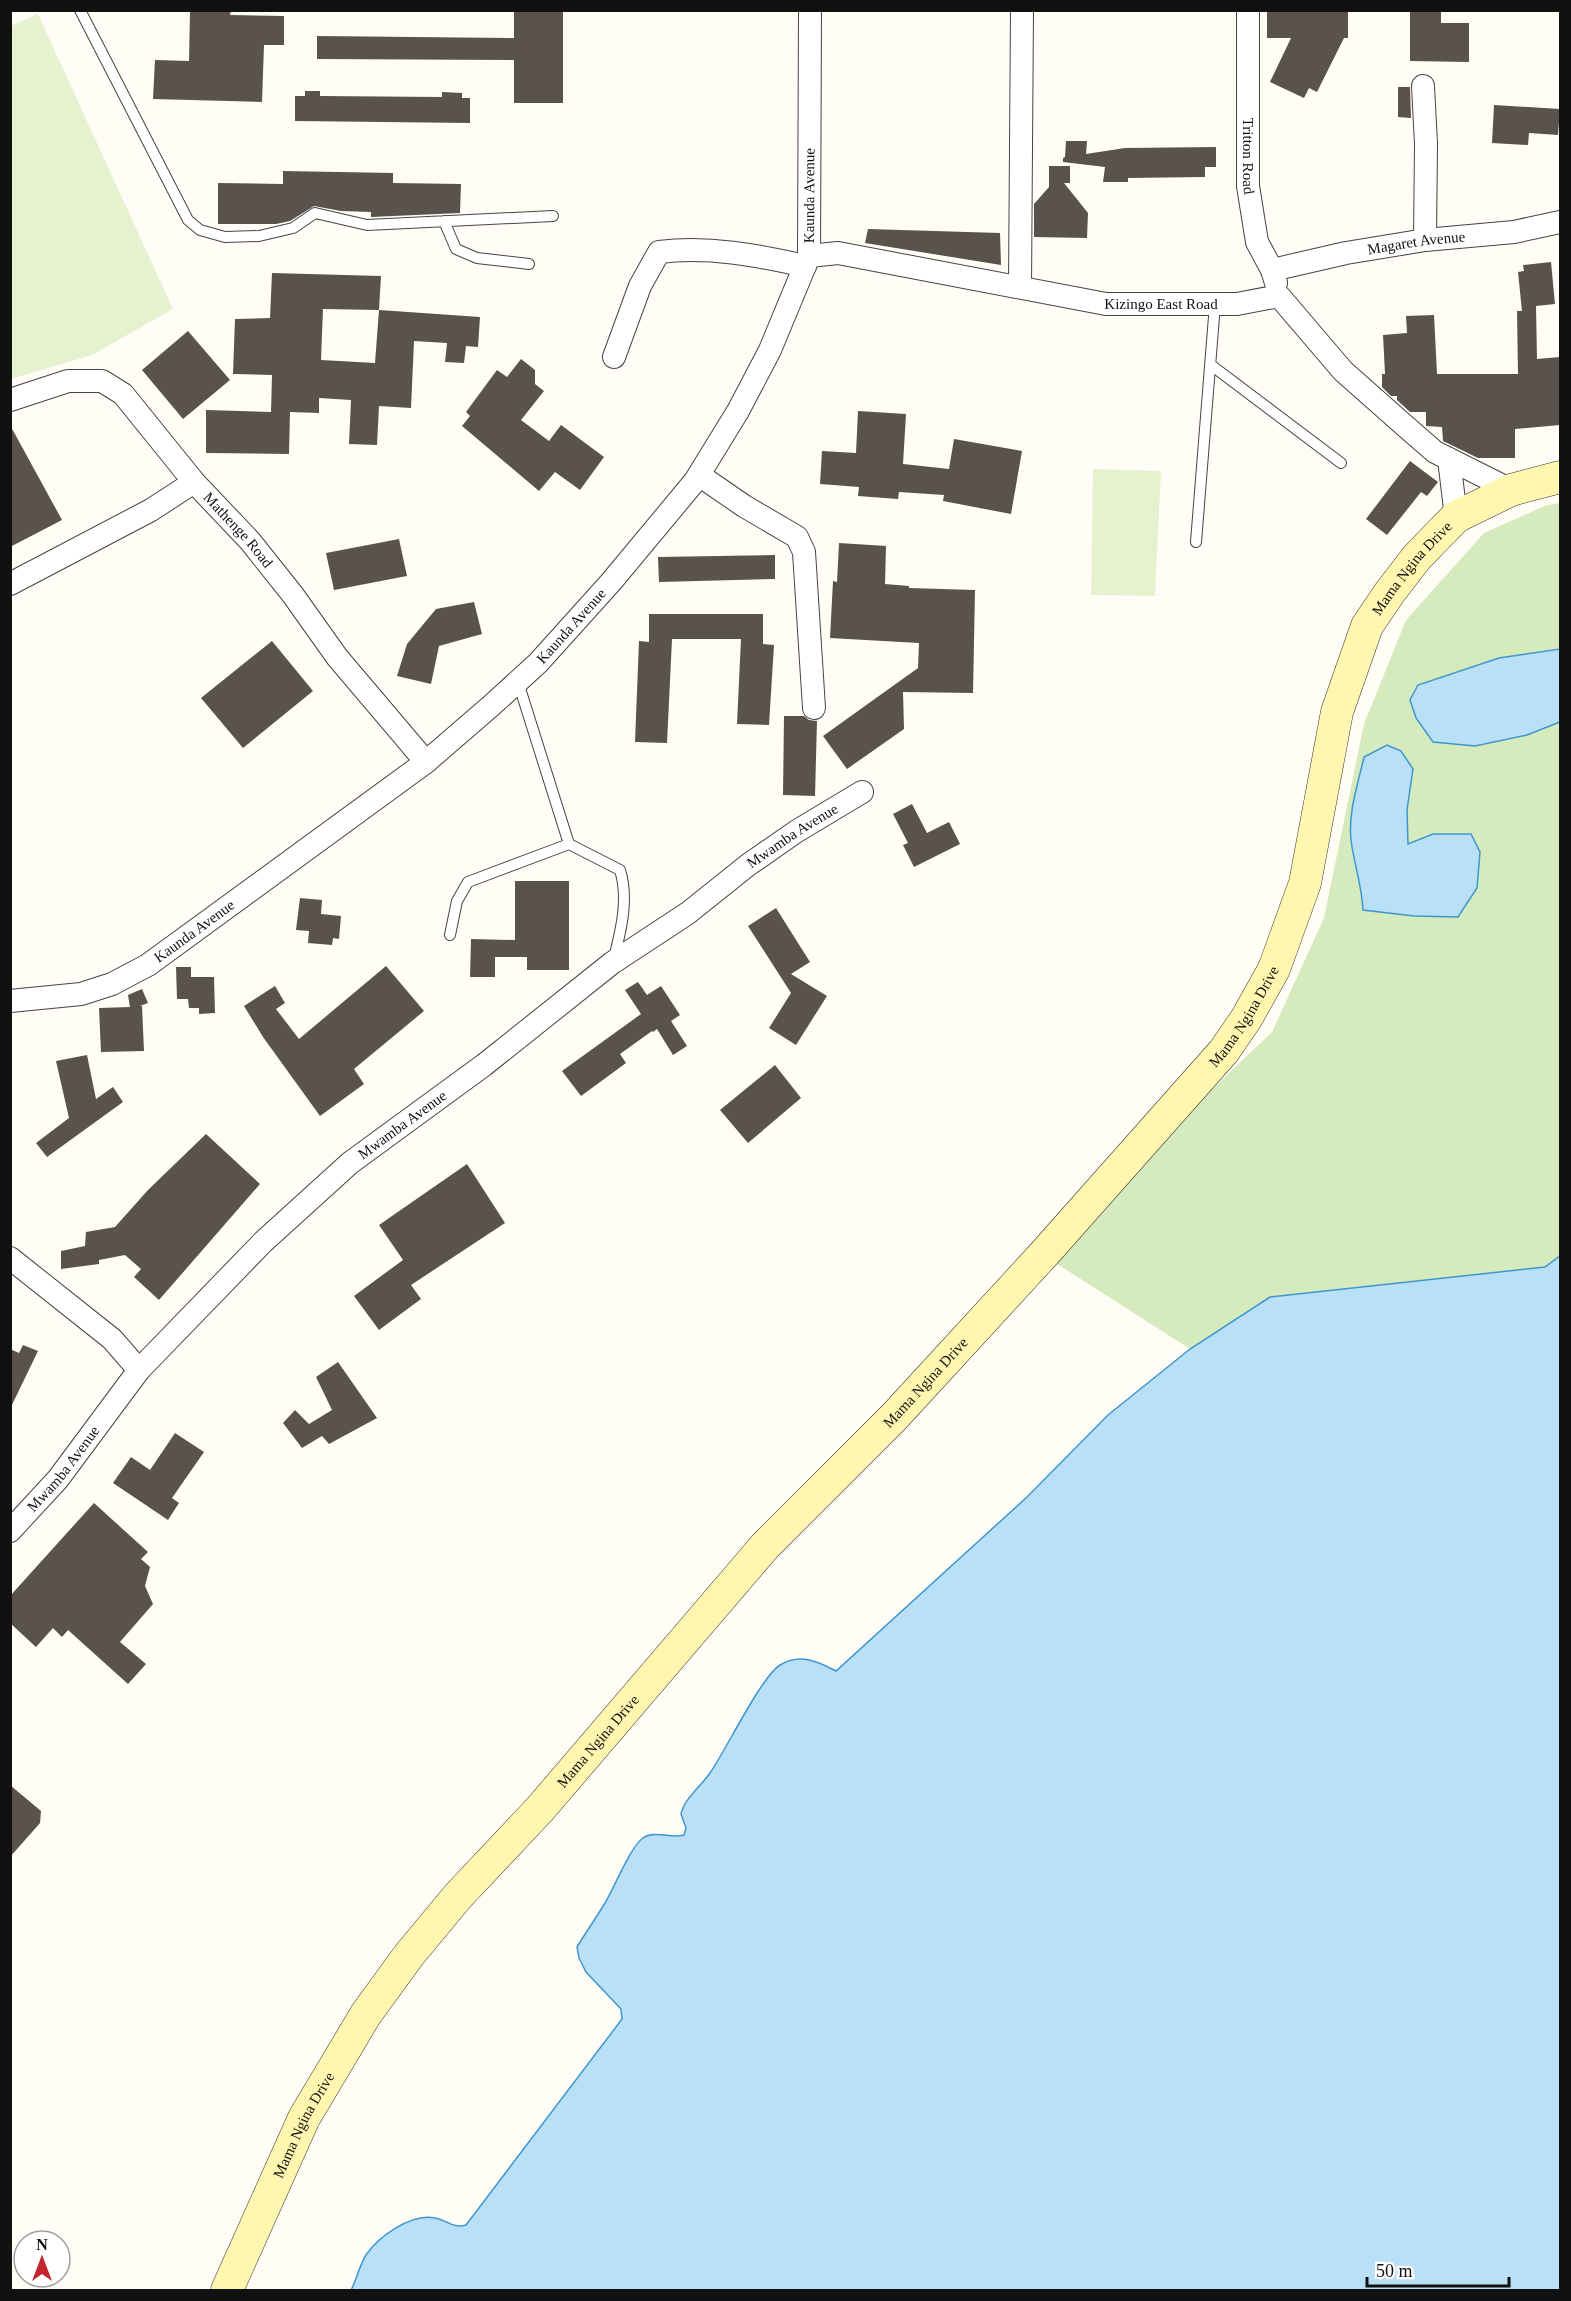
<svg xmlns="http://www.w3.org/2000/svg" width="1571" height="2301" viewBox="0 0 1571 2301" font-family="'Times New Roman',serif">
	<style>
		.green { fill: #d5ebbd }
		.pitch { fill: #e6f2cf }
		.water { fill: #b9e0f7; stroke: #3f96cf; stroke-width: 1.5 }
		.building { fill: #5a524d; fill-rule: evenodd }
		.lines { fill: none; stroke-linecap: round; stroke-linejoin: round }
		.lane-casing { stroke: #444; stroke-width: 12 }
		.street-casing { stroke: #444; stroke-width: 24 }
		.secondary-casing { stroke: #333; stroke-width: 33 }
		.lane { stroke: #fff; stroke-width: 10 }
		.street { stroke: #fff; stroke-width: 22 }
		.secondary { stroke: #fff6b0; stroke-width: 32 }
		.labels { text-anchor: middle; stroke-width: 6; stroke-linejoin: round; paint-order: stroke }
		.street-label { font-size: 15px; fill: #111; stroke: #fff }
	</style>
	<rect width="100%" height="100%" fill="#fffdf5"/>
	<path class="green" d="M1560,503V1256L1546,1267L1270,1297L1190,1349L1040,1253L1272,1032L1324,918L1364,724L1406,620L1484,533L1547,505Z"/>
	<path class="pitch" d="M38,14L173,309L92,355L11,379V26Z
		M1093,469L1161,471L1155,596L1091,595Z"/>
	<path class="water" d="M1560,649V722L1527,735L1475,746L1433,742L1416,718L1410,700L1418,685L1499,658Z
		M1387,745L1401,751L1413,769L1407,810L1408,844L1433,834H1471L1480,852L1477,888L1458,917L1414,916L1363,910C1362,886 1354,864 1351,840C1348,812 1358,784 1364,757Z
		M1560,1256V2290H351C357,2279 359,2266 366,2255C378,2237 411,2213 435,2218C447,2220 453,2229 466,2225L619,2023L622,2019L621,2009L586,1972L579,1958L577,1947C586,1932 596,1918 605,1903C614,1888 631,1846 643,1838C655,1830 672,1839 684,1835L686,1828L681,1814C684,1799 701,1786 710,1773C726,1750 761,1677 780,1665C800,1653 817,1661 836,1671L1027,1497L1108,1415L1190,1349L1270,1297L1545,1267Z"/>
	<path class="building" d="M190,10H231L230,15L284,16V45H264L262,102L153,99L155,60L189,61Z
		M514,10H563V103H514V60L317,59V36L514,38Z
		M1267,10H1348V38H1344L1317,92L1309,88L1304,98L1270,82L1291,38H1267Z
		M1410,10H1441V23H1469V62L1410,61Z
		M1398,87H1410L1411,118L1398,117Z
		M305,91H320V96L442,97V92L462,93V98H470V123L295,121V96H305Z
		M1494,105L1560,109L1558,135L1529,133L1528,145L1492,143Z
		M1066,141H1087L1086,154L1125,148L1216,147V167H1205V177L1128,178V182H1103L1105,167L1063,162V158L1065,157Z
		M1049,166H1070V183H1064L1088,213L1087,238L1034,237V204L1049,187Z
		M283,171L393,173V183L461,184L460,213L371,217V212L341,211L314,206L290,221L276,224H218V183L283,184Z
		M868,229L1000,233L1001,265L865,243Z
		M1551,262L1555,304L1536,306L1537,359L1560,357V425L1515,429V458H1478L1443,441L1442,427L1426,426V412H1410L1397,400V396H1391L1382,387V374H1385L1383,335L1407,333L1406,316L1434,315L1437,374H1518L1517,311H1522L1518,272L1524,271L1523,265Z
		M272,273L381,276L379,310L480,317L478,347L466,346L464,363L445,362L447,343L414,341L411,408L379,406L377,445L349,444L351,400L319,398V413L290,412L289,454L206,453V410L271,412L272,375L233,374L235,319L270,318ZM323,309L379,310L375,363L321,360Z
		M188,331L230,380L183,419L142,370Z
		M521,359L535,370V384L544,391L521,420L549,441L561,425L604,457L580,490L555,472L539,491L462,426L470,416L466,412L497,370L507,377Z
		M858,411L906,414L903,464L949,469L954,439L1022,451L1011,514L943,501L944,495L899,492L898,499L858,496L859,487L820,484L822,451L856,453Z
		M10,425L62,520L10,547Z
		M1410,461L1438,482L1427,496L1421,492L1387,535L1366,519Z
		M399,539L407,576L334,590L326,553Z
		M839,543L886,546L885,584L909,586V588L975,590L973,693L903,692L904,729L847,769L823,736L918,668L919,643L830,638L833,581L837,582Z
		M775,555V579L659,582L658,557Z
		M474,602L482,634L439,646L431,684L397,676L407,644L436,609Z
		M649,614H763V644L774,645L769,725L737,724L741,639H672L667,743L635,742L639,641L649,642Z
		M272,641L313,691L243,748L201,698Z
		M784,716H804L809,720L817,721L815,796L783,795Z
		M912,804L927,833L949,822L960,844L914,867L903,845L908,843L893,814Z
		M515,881H569V970H527V957H495V977H470L471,939L515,940Z
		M300,898L322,900L321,914L341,916L339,939L333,938L332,945L308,943L309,931L296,930Z
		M776,908L810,962L791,974L827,996L796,1045L769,1028L791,993L748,926Z
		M386,966L424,1011L354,1069L364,1084L320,1116L263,1037L244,1006L275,986L285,1003L276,1009L299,1039Z
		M176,967H191V977H214L215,1013L199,1014V1008H189L188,999H177Z
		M638,982L647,995L661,986L680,1015L671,1021L687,1046L673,1055L657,1029L653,1032L652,1031L620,1054L626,1063L581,1096L562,1071L641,1014L625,990Z
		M142,989L148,1003L140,1006H142L144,1051L101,1052L99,1008L130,1007L128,995Z
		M87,1055L96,1099L113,1087L123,1102L47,1157L36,1143L69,1118L56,1061Z
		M775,1065L801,1098L748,1143L720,1110Z
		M206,1134L260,1184L159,1300L134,1277L141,1269L125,1255L99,1260V1264L61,1269V1251L85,1246L86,1232L115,1227L148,1190Z
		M467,1164L505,1223L411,1285L421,1299L379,1330L354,1296L403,1260L379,1225Z
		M23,1345L38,1351L10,1409V1349L19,1353Z
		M338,1362L377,1418L329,1444L322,1436L302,1448L283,1423L295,1410L309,1424L332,1410L316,1377Z
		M175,1433L204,1452L172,1498L179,1503L168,1520L113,1483L131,1457L150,1470Z
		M94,1503L148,1552L141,1559L150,1567L145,1586L153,1604L120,1642L146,1664L128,1684L68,1630L62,1637L53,1628L36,1647L10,1623V1596Z
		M10,1785L41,1811L40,1823L10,1857Z"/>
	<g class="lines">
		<defs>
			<path id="lane" d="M80,10L188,220L200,230L225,237L259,236L293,228L315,213L367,225L553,216
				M444,221L456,249L477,258L529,264
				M1211,365L1341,463
				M1196,542L1215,304
				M518,682L569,844L620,870C629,899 621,930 614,958
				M450,935L457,901L468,882L569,844"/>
			<g id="street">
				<path id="s1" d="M1248,10V186L1257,242L1272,270L1276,283"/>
				<path d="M1423,86L1426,144L1425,240"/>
				<path id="s2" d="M809,256L838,253L1106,304H1237L1279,296L1343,371L1404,425L1435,452L1511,490"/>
				<path id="s3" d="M1272,270L1346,253L1425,240L1514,232L1560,222"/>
				<path d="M1020,286L1022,10"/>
				<path d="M614,357L640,286L659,252C708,246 757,255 805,266"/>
				<path id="s4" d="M10,400L68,381H102L123,394L194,482L250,541L293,595L337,657L426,762"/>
				<path d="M1449,459L1456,517"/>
				<path d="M699,475L744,506L797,537L804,552L814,708"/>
				<path d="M10,584L151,510L194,482"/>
				<path id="s5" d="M10,1001L81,994L112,984L148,965L426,762L492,705L538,663L611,582L695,481L738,411L770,350L809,256L810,10"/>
				<path d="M10,1258L112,1339L139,1370"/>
				<path id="s6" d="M10,1531L58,1479L139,1370L263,1242L350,1163L484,1065L612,963L688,913L748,865L797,831L862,792"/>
			</g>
			<g id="secondary">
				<path id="s7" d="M227,2290L304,2118L366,2014L409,1955L458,1896L540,1809L765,1546L895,1416L1043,1255L1224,1051L1246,1019L1274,969L1305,883L1337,712L1367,626L1390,592L1417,557L1456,517L1511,490L1560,477"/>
			</g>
		</defs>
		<use href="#lane" class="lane-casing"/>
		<use href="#street" class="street-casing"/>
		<use href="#secondary" class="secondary-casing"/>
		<use href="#lane" class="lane"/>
		<use href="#street" class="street"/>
		<use href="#secondary" class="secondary"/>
	</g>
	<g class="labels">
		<g class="street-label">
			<text dy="5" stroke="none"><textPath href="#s1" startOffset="146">Tritton Road</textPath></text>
			<text dy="5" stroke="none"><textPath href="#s5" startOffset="1192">Kaunda Avenue</textPath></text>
			<text dy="5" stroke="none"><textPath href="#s3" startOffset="147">Magaret Avenue</textPath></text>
			<text dy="5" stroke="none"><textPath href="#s2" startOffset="357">Kizingo East Road</textPath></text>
			<text dy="5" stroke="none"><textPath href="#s4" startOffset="298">Mathenge Road</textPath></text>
			<text dy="5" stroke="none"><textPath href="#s7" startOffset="2126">Mama Ngina Drive</textPath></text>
			<text dy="5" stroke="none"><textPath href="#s5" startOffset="688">Kaunda Avenue</textPath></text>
			<text dy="5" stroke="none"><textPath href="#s6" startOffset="1053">Mwamba Avenue</textPath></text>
			<text dy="5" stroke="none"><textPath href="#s5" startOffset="202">Kaunda Avenue</textPath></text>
			<text dy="5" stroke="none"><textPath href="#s7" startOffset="1640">Mama Ngina Drive</textPath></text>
			<text dy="5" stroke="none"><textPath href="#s6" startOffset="567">Mwamba Avenue</textPath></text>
			<text dy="5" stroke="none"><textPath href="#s7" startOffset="1154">Mama Ngina Drive</textPath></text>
			<text dy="5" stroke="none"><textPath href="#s6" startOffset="82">Mwamba Avenue</textPath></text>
			<text dy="5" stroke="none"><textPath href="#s7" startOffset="668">Mama Ngina Drive</textPath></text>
			<text dy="5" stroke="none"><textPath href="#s7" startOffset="182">Mama Ngina Drive</textPath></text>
		</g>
	</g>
	<rect width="1571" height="2301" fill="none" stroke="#111111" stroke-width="24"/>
	<g transform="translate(42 2259)"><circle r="28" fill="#ffffff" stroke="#a0a0a0" stroke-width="1.5"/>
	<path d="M0-4.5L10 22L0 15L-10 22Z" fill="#c4262e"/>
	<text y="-9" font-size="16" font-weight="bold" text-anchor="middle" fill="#111111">N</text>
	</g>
	<path d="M1367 2277v9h142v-9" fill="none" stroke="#111111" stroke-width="3"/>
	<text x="1376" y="2277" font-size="18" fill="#111111" stroke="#ffffff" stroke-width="4.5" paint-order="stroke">50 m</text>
</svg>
